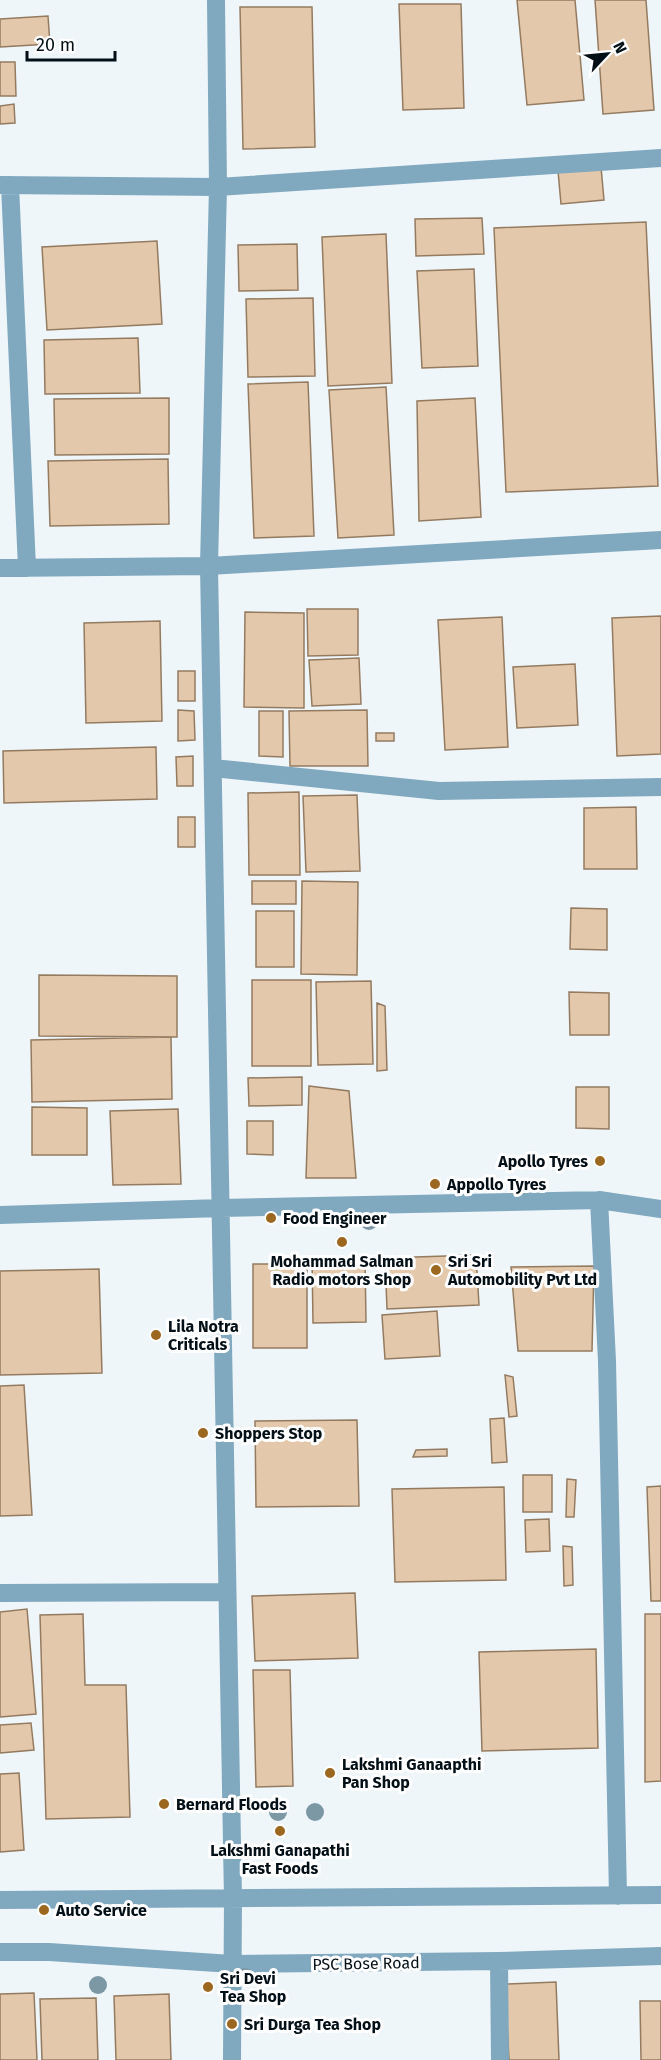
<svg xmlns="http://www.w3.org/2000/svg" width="661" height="2060" viewBox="0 0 661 2060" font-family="'Fira Sans',sans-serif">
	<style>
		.building { fill: #e3c8ab; stroke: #947b60; stroke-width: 1.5 }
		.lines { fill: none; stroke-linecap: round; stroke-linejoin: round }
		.minor { stroke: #80a8bf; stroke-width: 18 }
		.tree { fill: #7c98a5 }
		.poi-dot { fill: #9c671f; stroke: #fff; stroke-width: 2 }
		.labels { text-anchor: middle; stroke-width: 6; stroke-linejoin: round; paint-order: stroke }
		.poi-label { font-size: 16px; font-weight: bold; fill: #030f16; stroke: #fff; text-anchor: start }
		.street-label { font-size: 16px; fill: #030f16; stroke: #fff }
	</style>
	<rect width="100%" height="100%" fill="#eef6fa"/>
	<path class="building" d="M517,0H575L584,100L527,105Z
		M595,0H646L654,110L603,114Z
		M399,4H461L464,108L403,110Z
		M240,7H312L315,147L243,149Z
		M48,16L50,44L0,47V19Z
		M0,62H15L16,96H0Z
		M14,104L15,123L0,124V106Z
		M601,167L604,200L561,204L558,171Z
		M482,218L484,254L416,256L415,219Z
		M646,222L658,486L506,492L494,228Z
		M386,234L392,383L328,386L322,237Z
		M157,241L162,324L47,330L42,247Z
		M297,244L298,290L239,291L238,245Z
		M474,269L478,366L422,368L417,271Z
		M313,298L315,376L248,377L246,299Z
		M138,338L140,393L45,394L44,340Z
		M308,382L314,536L254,538L248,384Z
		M386,387L394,535L338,538L329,390Z
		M169,398V454L55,455L54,399Z
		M475,398L481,517L419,521L417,401Z
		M168,459L169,524L50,526L48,461Z
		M307,609H358V655L308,656Z
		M245,612L304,613V708L244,707Z
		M661,616V754L617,756L612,618Z
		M502,617L508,747L445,750L438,620Z
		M160,621L162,721L86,723L84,623Z
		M359,658L361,704L312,706L309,660Z
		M575,664L578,725L517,728L513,667Z
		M178,671H195V701H178Z
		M178,710L194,711L195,740L178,741Z
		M367,710L368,766H290L289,711Z
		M259,711H283V757L259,756Z
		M376,733H394V741H376Z
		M156,747L157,799L4,803L3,751Z
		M193,756V786H177L176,757Z
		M299,792L300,875H249L248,793Z
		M357,795L360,871L306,872L303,796Z
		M636,807L637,869H584V808Z
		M178,817H195V847H178Z
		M252,881H296V904H252Z
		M302,881L358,882L357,975L301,974Z
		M571,908L607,909V950L570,949Z
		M256,911H294V967H256Z
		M39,975L177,976V1037L39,1036Z
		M252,980H311V1066H252Z
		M371,981L373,1064L318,1065L316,982Z
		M569,992L609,993V1035H570Z
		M377,1003L385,1006L387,1070L377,1071Z
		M171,1037L172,1099L32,1102L31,1040Z
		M302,1077V1105L249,1106L248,1078Z
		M309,1086L349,1091L356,1178H306Z
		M576,1087H609V1129L576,1128Z
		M32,1107L87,1108V1155H32Z
		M178,1109L181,1184L113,1185L110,1111Z
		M247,1121H273V1155L247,1154Z
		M476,1255L479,1305L387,1309L385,1258Z
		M312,1258H365L366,1322L313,1323Z
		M253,1264H307V1348H253Z
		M594,1266L592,1351H518L511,1267Z
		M99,1269L102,1373L0,1375V1271Z
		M437,1311L440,1356L385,1359L382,1315Z
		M505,1375L513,1377L517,1416L509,1417Z
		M24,1385L32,1515L0,1516V1386Z
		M504,1418L507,1462L492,1463L490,1419Z
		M357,1420L359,1506L256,1507L255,1421Z
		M447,1449V1456L413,1457L416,1450Z
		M523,1475H552V1512H523Z
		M567,1479L576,1480L574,1517H566Z
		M661,1486V1601H651L647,1487Z
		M504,1487L506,1580L395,1582L392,1489Z
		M549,1519L550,1551L526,1552L525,1520Z
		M563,1546L572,1547L573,1585L564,1586Z
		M355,1593L358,1658L255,1661L252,1596Z
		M27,1609L36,1714L0,1717V1612Z
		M83,1614L85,1685H126L130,1817L46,1819L40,1615Z
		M645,1614H661V1781L645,1782Z
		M596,1649L598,1748L482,1751L479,1652Z
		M253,1670H290L293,1786L256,1787Z
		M31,1723L34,1750L0,1753V1725Z
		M19,1773L24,1850L0,1852V1774Z
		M556,1982L559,2060H509L505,1984Z
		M34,1993L37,2060H0V1994Z
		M169,1994L171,2060H116L114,1996Z
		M96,1998L98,2060H42L40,1999Z
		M640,2001H661V2060H641Z"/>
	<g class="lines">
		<path class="minor" d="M216,0L218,187L209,566L233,1899L232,2060
			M0,185L218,187L661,158
			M10,185L27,568
			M0,568L209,566L661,540
			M213,768L439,791L661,787
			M599,1200L607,1361L618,1896
			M0,1215L221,1208L599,1200L661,1209
			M0,1593L227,1592
			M0,1900L661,1895
			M0,1952H49L232,1964L499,1961L661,1956
			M499,1961L500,2060"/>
	</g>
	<g class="tree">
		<circle cx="369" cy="1221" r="9"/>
		<circle cx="278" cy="1812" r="9"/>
		<circle cx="315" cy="1812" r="9"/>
		<circle cx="245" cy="1977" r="9"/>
		<circle cx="98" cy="1985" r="9"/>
	</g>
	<g class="poi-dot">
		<circle cx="600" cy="1161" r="6"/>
		<circle cx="435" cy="1184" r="6"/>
		<circle cx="271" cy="1218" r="6"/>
		<circle cx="342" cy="1242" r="6"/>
		<circle cx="436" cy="1270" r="6"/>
		<circle cx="156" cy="1335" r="6"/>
		<circle cx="203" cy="1433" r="6"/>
		<circle cx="330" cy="1773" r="6"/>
		<circle cx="164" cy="1804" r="6"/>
		<circle cx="280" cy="1831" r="6"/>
		<circle cx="44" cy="1910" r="6"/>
		<circle cx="208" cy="1987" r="6"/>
		<circle cx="232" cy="2024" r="6"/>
	</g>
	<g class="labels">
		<g class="poi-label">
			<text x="588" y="1167" text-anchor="end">Apollo Tyres</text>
			<text x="447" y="1190">Appollo Tyres</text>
			<text x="283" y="1224">Food Engineer</text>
			<text x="342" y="1267" text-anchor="middle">Mohammad Salman<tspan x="342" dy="18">Radio motors Shop</tspan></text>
			<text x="448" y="1267">Sri Sri<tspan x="448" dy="18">Automobility Pvt Ltd</tspan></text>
			<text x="168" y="1332">Lila Notra<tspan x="168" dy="18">Criticals</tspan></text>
			<text x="215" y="1439">Shoppers Stop</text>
			<text x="342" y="1770">Lakshmi Ganaapthi<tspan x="342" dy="18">Pan Shop</tspan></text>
			<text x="176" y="1810">Bernard Floods</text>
			<text x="280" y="1856" text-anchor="middle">Lakshmi Ganapathi<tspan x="280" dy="18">Fast Foods</tspan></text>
			<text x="56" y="1916">Auto Service</text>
			<text x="220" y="1984">Sri Devi<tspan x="220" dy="18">Tea Shop</tspan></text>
			<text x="244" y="2030">Sri Durga Tea Shop</text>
		</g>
		<g class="street-label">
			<text transform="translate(366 1963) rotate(-1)" y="6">PSC Bose Road</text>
		</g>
	</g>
	<g transform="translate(607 54) rotate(64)" stroke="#ffffff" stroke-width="4.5" paint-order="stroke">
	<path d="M0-4.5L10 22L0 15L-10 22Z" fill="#030f16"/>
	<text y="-9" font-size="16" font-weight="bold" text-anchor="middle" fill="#030f16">N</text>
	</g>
	<path d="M27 51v9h88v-9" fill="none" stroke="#030f16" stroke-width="3"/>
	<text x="36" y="51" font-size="18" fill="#030f16" stroke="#ffffff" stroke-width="4.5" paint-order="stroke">20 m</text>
</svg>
